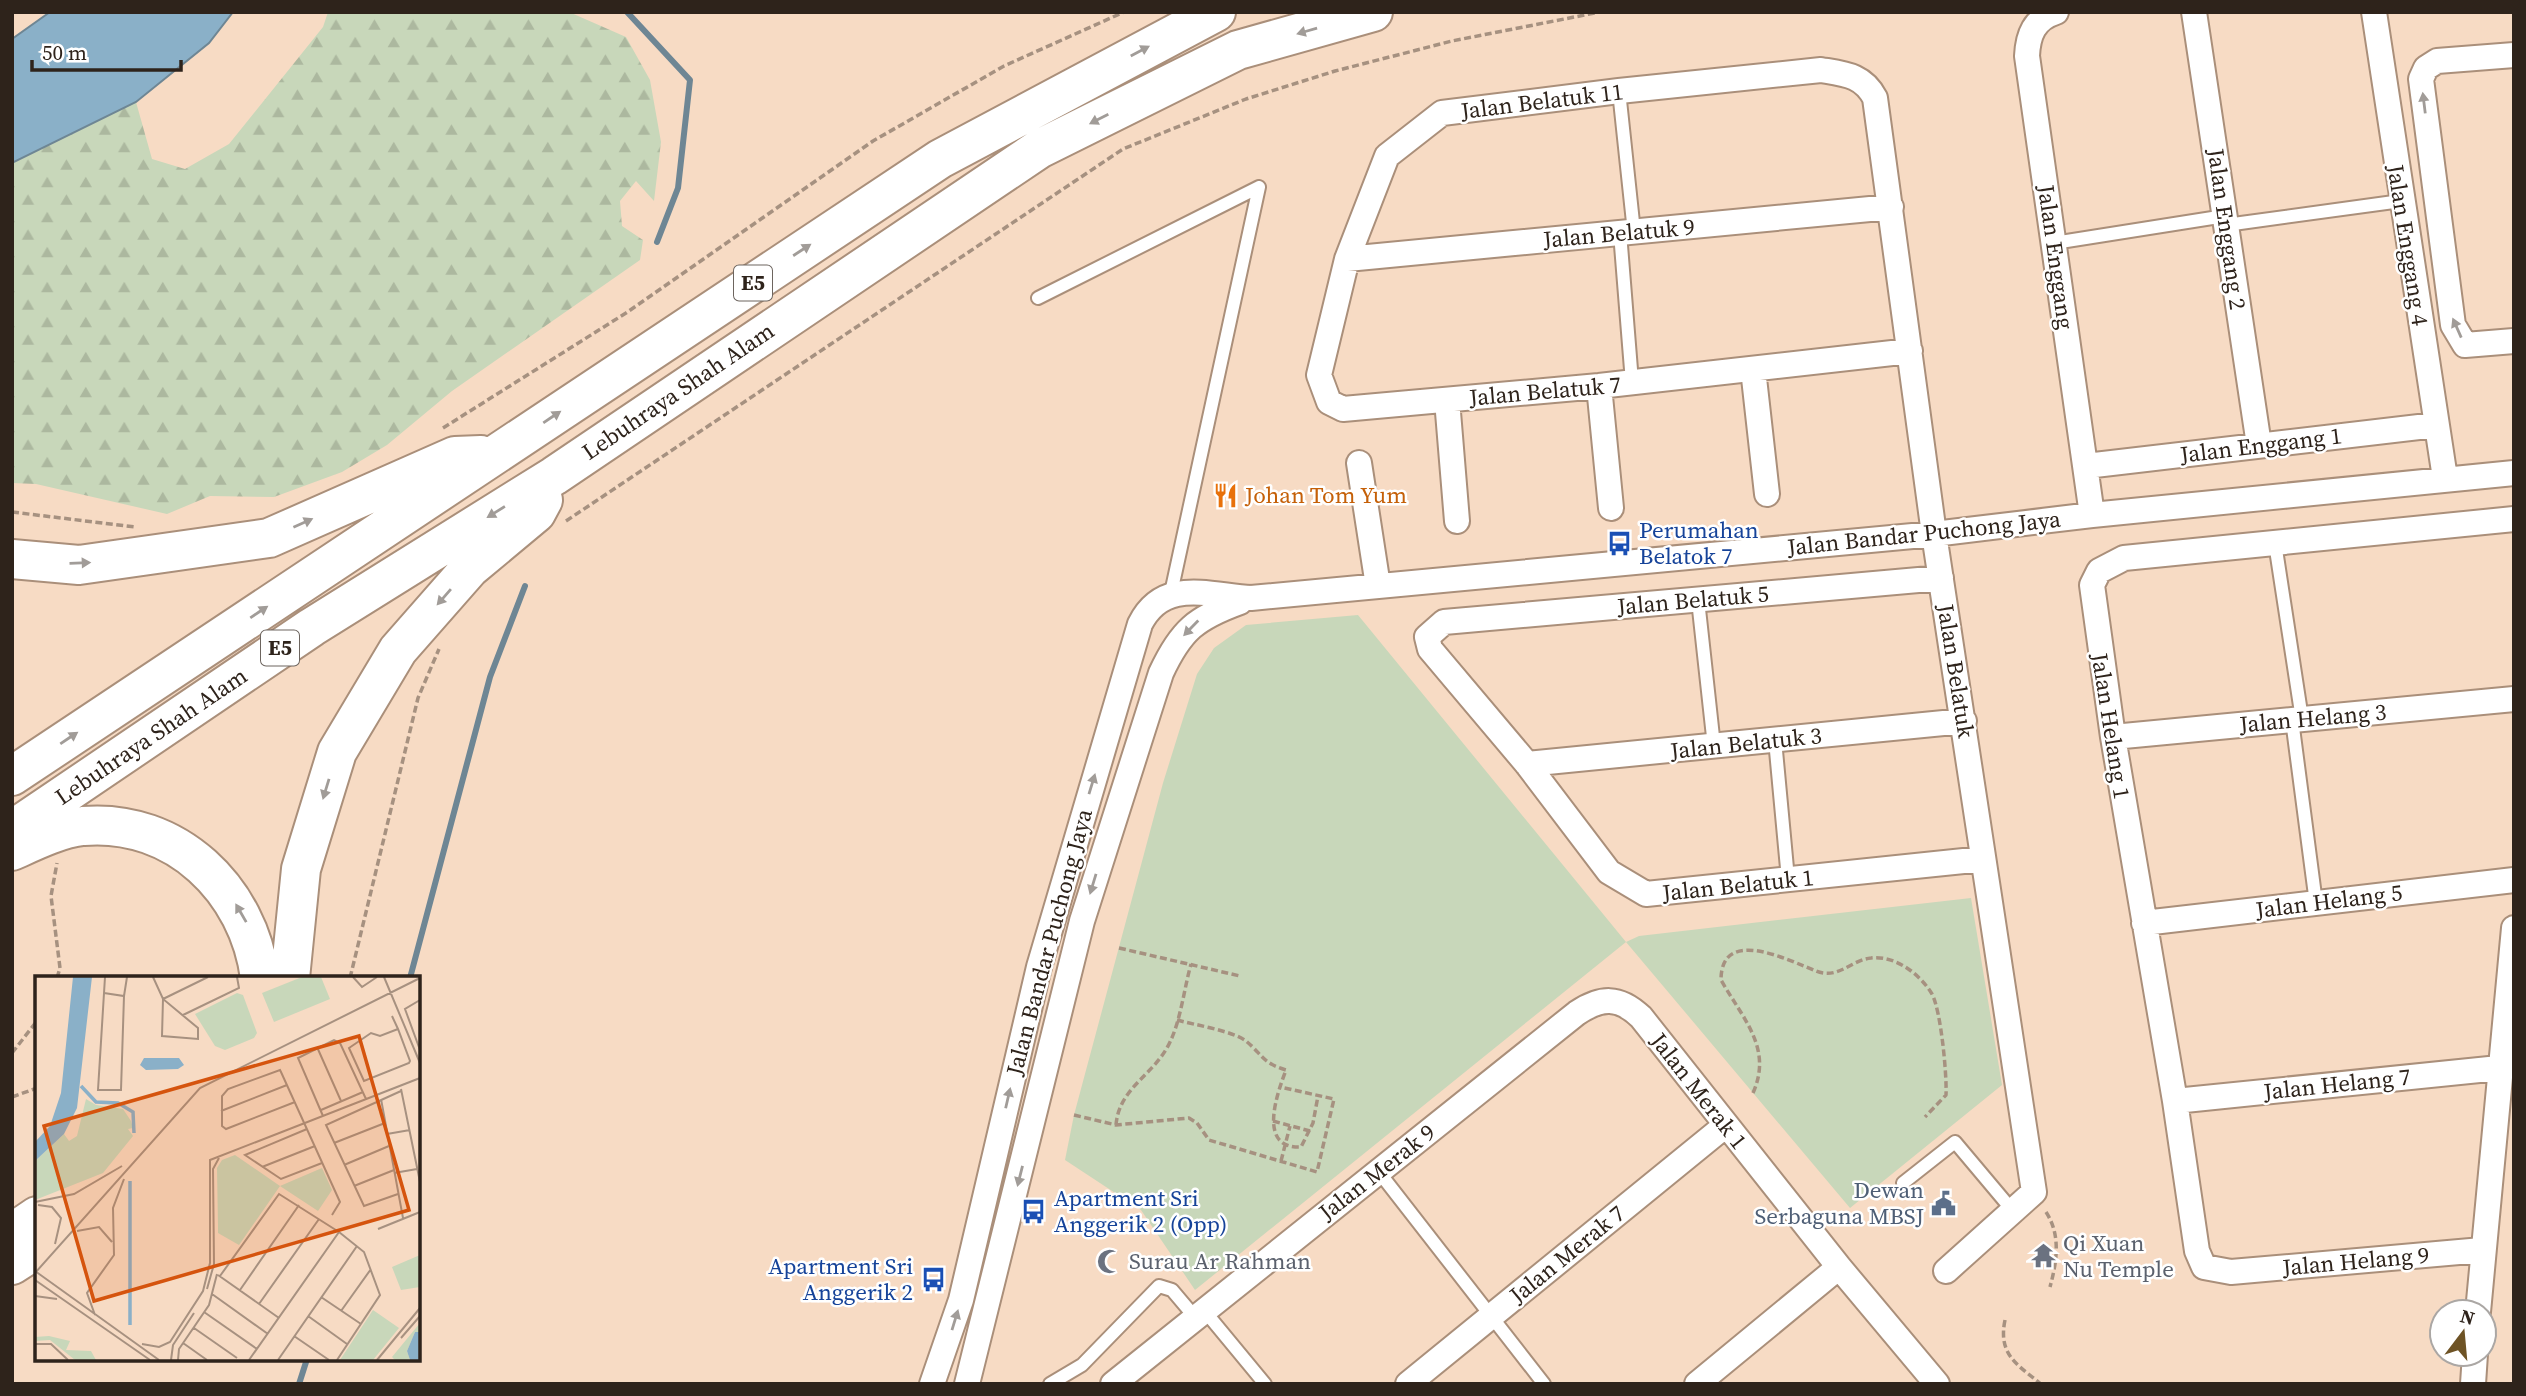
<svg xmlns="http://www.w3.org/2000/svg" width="2526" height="1396" viewBox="0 0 2526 1396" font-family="'Source Serif 4',serif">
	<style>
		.forest { fill: url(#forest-firs) }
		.park { fill: #c8d7ba }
		.water { fill: #8ab0c8; stroke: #6e8694; stroke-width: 2 }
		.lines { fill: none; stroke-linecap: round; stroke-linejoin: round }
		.stream { stroke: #6e8694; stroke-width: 6 }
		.service-casing { stroke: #aa8f7a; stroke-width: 16 }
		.minor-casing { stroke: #aa8f7a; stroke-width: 28 }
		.motorway-casing { stroke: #aa8f7a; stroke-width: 42 }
		.path { stroke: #a69180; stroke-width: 3.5; stroke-dasharray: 7 3.5; stroke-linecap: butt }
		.service { stroke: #fff; stroke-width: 12 }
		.minor { stroke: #fff; stroke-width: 24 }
		.motorway { stroke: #fff; stroke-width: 38 }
		.oneway { fill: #a19c98 }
		.labels { text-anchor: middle; stroke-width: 5; stroke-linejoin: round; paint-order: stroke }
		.shield { fill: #fff; stroke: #6d655f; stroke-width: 2 }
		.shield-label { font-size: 21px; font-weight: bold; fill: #2e231b }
		.street-label { font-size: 23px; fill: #2e231b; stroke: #fff }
		.food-label { font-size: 23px; fill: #c56008; stroke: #fff; text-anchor: start }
		.transit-label { font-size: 23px; fill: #164399; stroke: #fff; text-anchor: start }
		.service-label { font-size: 23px; fill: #4e5e75; stroke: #fff; text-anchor: end }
		.worship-label { font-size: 23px; fill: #5b616d; stroke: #fff; text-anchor: start }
		.inset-river { fill: none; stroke: #8ab0c8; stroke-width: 3.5 }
		.inset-road { fill: none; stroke: #a79180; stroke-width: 2 }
		.view { fill: #d5540e; fill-opacity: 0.15; stroke: #d5540e; stroke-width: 3.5 }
		.inset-edge { fill: none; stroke: #2e231b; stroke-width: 3.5 }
	</style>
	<defs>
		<pattern id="forest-firs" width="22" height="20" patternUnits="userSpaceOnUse" patternTransform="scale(1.75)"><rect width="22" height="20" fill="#c8d7ba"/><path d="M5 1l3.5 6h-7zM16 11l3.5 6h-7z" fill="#acb89f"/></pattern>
	</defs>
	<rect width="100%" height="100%" fill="#f7dbc4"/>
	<path class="forest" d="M328,12H569L626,37L650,80L661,142L654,201L636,181L620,201L622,226L643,240L640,260L452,391L387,445L342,472L274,497L210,496L167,514L36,484L12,483V163L136,102L152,159L185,169L229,144L323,27Z"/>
	<path class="park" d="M1358,615L1626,942L1639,936L1971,898L2002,1085L1850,1208L1626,942L1195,1290L1141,1210L1065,1160L1074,1115L1163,783L1197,674L1214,648L1246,625Z"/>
	<path class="water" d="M50,12H233L209,43L136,102L12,163V39Z"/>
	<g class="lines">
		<path class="stream" d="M627,12L690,80L678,188L657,242
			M410,978L490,677L525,586
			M299,1384L307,1359"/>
		<defs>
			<path id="service" d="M1619,91L1634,232
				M2226,225L2401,201
				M1620,233L1632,382
				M2054,243L2225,216
				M1038,298L1259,187
				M2275,543L2302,719
				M1171,593L1259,187
				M1698,600L1714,746
				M2292,720L2316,903
				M1775,740L1788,879
				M1379,1172L1544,1384
				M1903,1183L1955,1142L2013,1211
				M1203,1309L1265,1384
				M1050,1384L1082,1365L1159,1286L1172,1290L1194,1316"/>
			<path id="minor" d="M2056,12C2034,19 2028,35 2027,56L2092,515
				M2194,12L2259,445
				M2374,12L2445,478
				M2514,55L2437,61L2426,68L2421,79L2453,325L2465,345L2514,341
				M1347,259L1891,207
				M1910,351L1599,386L1343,409L1329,402L1319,375L1347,259L1387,156L1442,113L1619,91L1821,70C1845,74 1863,75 1875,98L1934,534L2034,1192L1946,1271
				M1753,369L1767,494
				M1599,386L1611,508
				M1447,400L1457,521
				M1359,463L1378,586
				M2086,466L2436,425
				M1941,578L1444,622L1427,637L1430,649L1527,764L1609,872L1646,894L1983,859
				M2113,737L2514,699
				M1527,764L1964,721
				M2144,923L2514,880
				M2175,1101L2499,1068
				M2482,1250L2231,1272L2204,1267L2197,1251L2175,1101L2113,737L2092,585L2099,571L2124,558L2514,519
				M2478,1312L2514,928
				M932,1384L961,1300L1039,967L1140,624C1163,578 1207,595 1251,598L1934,534L2092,515L2514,473
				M967,1384L1082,921L1161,673C1181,630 1196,618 1240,602
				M1113,1384L1577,1013C1601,997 1619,996 1641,1017L1839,1267L1937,1384
				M1408,1384L1726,1125
				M1697,1384L1839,1267
				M2473,1384L2475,1354"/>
			<path id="motorway" d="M12,559L79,565L269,538L455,456L481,455
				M12,776L940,159L1216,12
				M12,830L312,627L554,476L1039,149L1238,50L1373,12
				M12,851C34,841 58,829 83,826C176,818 249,890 260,978
				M290,978L301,869L337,752L398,650L470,568L536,513L543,500
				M12,1233L37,1216
				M12,1265L37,1249"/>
		</defs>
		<use href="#service" class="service-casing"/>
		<use href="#minor" class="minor-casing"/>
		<use href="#motorway" class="motorway-casing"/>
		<path class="path" d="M443,428L626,313L873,141L1004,66L1124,12
			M12,512L135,527
			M566,521L1123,149L1246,99L1335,71L1452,41L1600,12
			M1119,948L1240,976
			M57,978L60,968L51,896L57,863
			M350,978L418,698L439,649
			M1177,1020C1195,1025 1233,1031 1246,1041C1263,1055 1262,1063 1286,1070C1277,1094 1257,1149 1301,1147L1313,1123L1318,1096
			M12,1053L37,1021
			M1753,1093C1773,1048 1743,1019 1721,980C1721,925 1790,961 1816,971C1838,980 1851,960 1871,958C1895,955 1920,974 1932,994C1941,1011 1947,1075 1946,1095L1925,1117
			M12,1097L37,1088
			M1074,1115L1116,1125L1189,1118L1197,1123L1209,1140L1317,1172L1334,1099L1280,1087
			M1273,1121L1310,1131
			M1116,1125C1119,1087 1155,1075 1170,1042C1181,1019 1184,989 1191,964
			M1281,1161L1290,1126
			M2046,1212C2061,1235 2057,1261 2050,1287
			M2005,1320C1998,1354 2016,1364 2041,1384"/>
		<use href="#service" class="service"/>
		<use href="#minor" class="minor"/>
		<use href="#motorway" class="motorway"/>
	</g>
	<defs><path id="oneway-solid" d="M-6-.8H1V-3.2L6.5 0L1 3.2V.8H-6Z" transform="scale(1.75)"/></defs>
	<g class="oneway">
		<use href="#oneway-solid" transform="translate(1307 31) rotate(164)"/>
		<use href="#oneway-solid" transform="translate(1140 51) rotate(-28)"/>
		<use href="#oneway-solid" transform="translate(2424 103) rotate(-97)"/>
		<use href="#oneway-solid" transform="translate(1099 119) rotate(153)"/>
		<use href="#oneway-solid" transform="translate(802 250) rotate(-33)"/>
		<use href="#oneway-solid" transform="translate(2457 328) rotate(-114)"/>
		<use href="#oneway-solid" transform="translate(552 417) rotate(-34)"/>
		<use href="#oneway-solid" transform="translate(496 512) rotate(148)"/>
		<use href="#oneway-solid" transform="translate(303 523) rotate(-24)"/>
		<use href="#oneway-solid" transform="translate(80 563) rotate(-2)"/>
		<use href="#oneway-solid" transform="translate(444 597) rotate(131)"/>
		<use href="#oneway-solid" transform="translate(259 612) rotate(-34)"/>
		<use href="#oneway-solid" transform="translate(1191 628) rotate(134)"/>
		<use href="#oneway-solid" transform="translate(69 738) rotate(-34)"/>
		<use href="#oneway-solid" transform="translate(1092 784) rotate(-73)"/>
		<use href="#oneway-solid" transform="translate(326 789) rotate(107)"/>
		<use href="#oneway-solid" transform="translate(1093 884) rotate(107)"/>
		<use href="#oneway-solid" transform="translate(241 913) rotate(-120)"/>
		<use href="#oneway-solid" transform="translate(1008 1098) rotate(-77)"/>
		<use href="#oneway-solid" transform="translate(1020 1176) rotate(104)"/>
		<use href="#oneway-solid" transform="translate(955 1320) rotate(-73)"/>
	</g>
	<defs>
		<symbol id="restaurant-bare" viewBox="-9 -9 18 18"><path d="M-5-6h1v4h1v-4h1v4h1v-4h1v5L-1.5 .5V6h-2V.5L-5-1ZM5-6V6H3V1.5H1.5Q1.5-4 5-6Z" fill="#e8710a" stroke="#fff" stroke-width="2.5" paint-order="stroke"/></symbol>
		<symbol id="bus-bare" viewBox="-9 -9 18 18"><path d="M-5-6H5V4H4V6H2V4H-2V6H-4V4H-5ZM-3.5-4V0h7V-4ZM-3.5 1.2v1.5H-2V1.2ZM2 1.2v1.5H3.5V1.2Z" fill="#1a4fb4" stroke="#fff" stroke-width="2.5" paint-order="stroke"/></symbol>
		<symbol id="civic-bare" viewBox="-9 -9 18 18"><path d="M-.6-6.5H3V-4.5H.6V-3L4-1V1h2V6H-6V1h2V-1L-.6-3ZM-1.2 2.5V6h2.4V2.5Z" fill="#5c6f8a" stroke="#fff" stroke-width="2.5" paint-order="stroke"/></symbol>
		<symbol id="temple-bare" viewBox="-9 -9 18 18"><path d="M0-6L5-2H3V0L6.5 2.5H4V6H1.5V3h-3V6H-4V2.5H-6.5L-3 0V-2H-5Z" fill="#6b7280" stroke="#fff" stroke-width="2.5" paint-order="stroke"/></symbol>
		<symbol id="mosque-bare" viewBox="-9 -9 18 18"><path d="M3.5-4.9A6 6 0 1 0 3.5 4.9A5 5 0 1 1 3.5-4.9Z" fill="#6b7280" stroke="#fff" stroke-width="2.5" paint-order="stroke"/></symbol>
	</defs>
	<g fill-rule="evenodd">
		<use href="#restaurant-bare" x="1208" y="478" width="35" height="35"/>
		<use href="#bus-bare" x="1602" y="526" width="35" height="35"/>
		<use href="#civic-bare" x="1926" y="1186" width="35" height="35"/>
		<use href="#bus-bare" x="1016" y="1194" width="35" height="35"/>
		<use href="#temple-bare" x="2026" y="1238" width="35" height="35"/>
		<use href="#mosque-bare" x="1092" y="1244" width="35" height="35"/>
		<use href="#bus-bare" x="916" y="1262" width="35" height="35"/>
	</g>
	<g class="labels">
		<g class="shield">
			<rect x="734" y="265.5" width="38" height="35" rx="5"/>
			<rect x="261" y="630.5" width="38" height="35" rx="5"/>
		</g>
		<g class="shield-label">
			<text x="753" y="290">E5</text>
			<text x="280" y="655">E5</text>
		</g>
		<g class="street-label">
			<text transform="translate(1542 101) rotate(-7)" y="8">Jalan Belatuk 11</text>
			<text transform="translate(2227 229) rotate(82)" y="8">Jalan Enggang 2</text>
			<text transform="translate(1619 233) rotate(-5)" y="8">Jalan Belatuk 9</text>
			<text transform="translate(2408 245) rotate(81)" y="8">Jalan Enggang 4</text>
			<text transform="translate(2056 257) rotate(82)" y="8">Jalan Enggang</text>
			<text transform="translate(678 391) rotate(-34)" y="8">Lebuhraya Shah Alam</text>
			<text transform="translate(1545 391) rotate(-5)" y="8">Jalan Belatuk 7</text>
			<text transform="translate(2261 445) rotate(-7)" y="8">Jalan Enggang 1</text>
			<text transform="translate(1924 533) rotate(-6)" y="8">Jalan Bandar Puchong Jaya</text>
			<text transform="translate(1693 600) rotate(-5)" y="8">Jalan Belatuk 5</text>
			<text transform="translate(1956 671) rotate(81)" y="8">Jalan Belatuk</text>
			<text transform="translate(2313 718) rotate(-5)" y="8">Jalan Helang 3</text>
			<text transform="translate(2111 726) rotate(81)" y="8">Jalan Helang 1</text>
			<text transform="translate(151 736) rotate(-34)" y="8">Lebuhraya Shah Alam</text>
			<text transform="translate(1746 743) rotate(-6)" y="8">Jalan Belatuk 3</text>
			<text transform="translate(1738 885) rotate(-6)" y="8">Jalan Belatuk 1</text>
			<text transform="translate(2329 901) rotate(-7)" y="8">Jalan Helang 5</text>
			<text transform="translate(1049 942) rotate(-75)" y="8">Jalan Bandar Puchong Jaya</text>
			<text transform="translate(2337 1084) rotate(-6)" y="8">Jalan Helang 7</text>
			<text transform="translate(1699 1091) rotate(52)" y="8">Jalan Merak 1</text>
			<text transform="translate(1377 1172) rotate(-38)" y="8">Jalan Merak 9</text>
			<text transform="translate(1567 1254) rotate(-39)" y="8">Jalan Merak 7</text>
			<text transform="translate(2356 1261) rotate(-5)" y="8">Jalan Helang 9</text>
		</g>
		<g class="food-label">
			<text x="1245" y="503">Johan Tom Yum</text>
		</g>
		<g class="transit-label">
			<text x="1639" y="538">Perumahan<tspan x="1639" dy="26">Belatok 7</tspan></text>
			<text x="1054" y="1206">Apartment Sri<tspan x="1054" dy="26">Anggerik 2 (Opp)</tspan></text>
			<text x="913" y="1274" text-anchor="end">Apartment Sri<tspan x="913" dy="26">Anggerik 2</tspan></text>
		</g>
		<g class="service-label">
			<text x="1924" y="1198">Dewan<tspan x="1924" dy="26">Serbaguna MBSJ</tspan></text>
		</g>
		<g class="worship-label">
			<text x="2063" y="1251">Qi Xuan<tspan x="2063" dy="26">Nu Temple</tspan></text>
			<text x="1129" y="1269">Surau Ar Rahman</text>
		</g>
	</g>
	<g transform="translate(35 976)">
		<rect width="385" height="385" fill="#f7dbc4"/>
		<path d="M51,123L61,129L88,133L96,145L98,152L93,153L98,160L68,197L0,224V185L29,158L34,165L42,160ZM385,347V356H380L372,375L375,384H360L357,381Z" fill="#c8d7ba"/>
		<path d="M267,1H286L295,23L239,46L227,17ZM202,17L208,19L222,57L219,62L190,74L180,70L160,38ZM200,179L245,210L287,192L297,214L283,235L245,210L204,269L183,257V251L182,192L187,184ZM385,279V311L366,314L357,291ZM338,334L364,352L338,384H305ZM14,360L35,365L31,374L56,375L61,384H40L15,364L0,365V361Z" fill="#c8d7ba"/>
		<path d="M38,1H57L42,132L29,158L0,185V166L15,150L26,117ZM109,82H144L149,89L143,93L111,94L105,89ZM380,356H385V384H375L372,375Z" fill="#8ab0c8"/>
		<path class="inset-river" d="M46,110L61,126L83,127L98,136L99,157M95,349V205"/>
		<path class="inset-road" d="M70,1L63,114H86L89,20M118,1L128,23L163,52V63L127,60L128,23M318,1L327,11L342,1M349,1L385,87M69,17L89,20L92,1M128,23L173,1M385,24L370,33L385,74M148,39L204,12L202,1M357,40L363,53L375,85L374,87L329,105L314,72L336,57L345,60L363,53M282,71L306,125M366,113L385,206M346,123L368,242M260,126L191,153L187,150V120L193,113L245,94L246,96L305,226L297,239M286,134L328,116M186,135L252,109M288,140L263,82L299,64L305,67L331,123M272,153L210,179L246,203L287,187M352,158L375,154M299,167L350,147M309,189L354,170M227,191L280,170M359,197L382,193M319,210L359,194M363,218L329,230L291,149L366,115M0,226L39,218L87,190M3,229L17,231L26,242L20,268M343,253L385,236M42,255L64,251L77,266M0,295L124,384M0,297L165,112L385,2M183,299L244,342M185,300L244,218L304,256L329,276L345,319L302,384M0,304L115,384M172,313L179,288L178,193L184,182M205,314L264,229M177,318L233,358M0,320L22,323M286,321L326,348M224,328L284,243M306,335L336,293M169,336L222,373M60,339L52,317L79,279L78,232L89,203M273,340L312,368M159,352L202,382M259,360L294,384M366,362L385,340M148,367L172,384M0,368H16L33,384M107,368L124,371L135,366L168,315L175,287V184L385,102M136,384L138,369L159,337M143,384L144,373L174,329L182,298M214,384L304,256M243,384L322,270M342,384L385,332"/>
		<path class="view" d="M324,60L374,234L59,325L9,150Z"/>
		<rect width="385" height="385" class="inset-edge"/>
	</g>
	<rect width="2526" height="1396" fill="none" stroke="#2e231b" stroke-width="28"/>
	<g transform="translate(2463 1333) rotate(16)"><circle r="33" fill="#ffffff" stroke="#aba7a4" stroke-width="2"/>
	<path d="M0-5L12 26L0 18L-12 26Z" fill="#6e5325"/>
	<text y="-10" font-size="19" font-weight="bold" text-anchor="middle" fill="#2e231b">N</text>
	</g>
	<path d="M32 60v10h149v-10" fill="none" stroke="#2e231b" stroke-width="3.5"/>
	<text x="42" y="60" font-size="21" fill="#2e231b" stroke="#ffffff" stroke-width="5" paint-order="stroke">50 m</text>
</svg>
